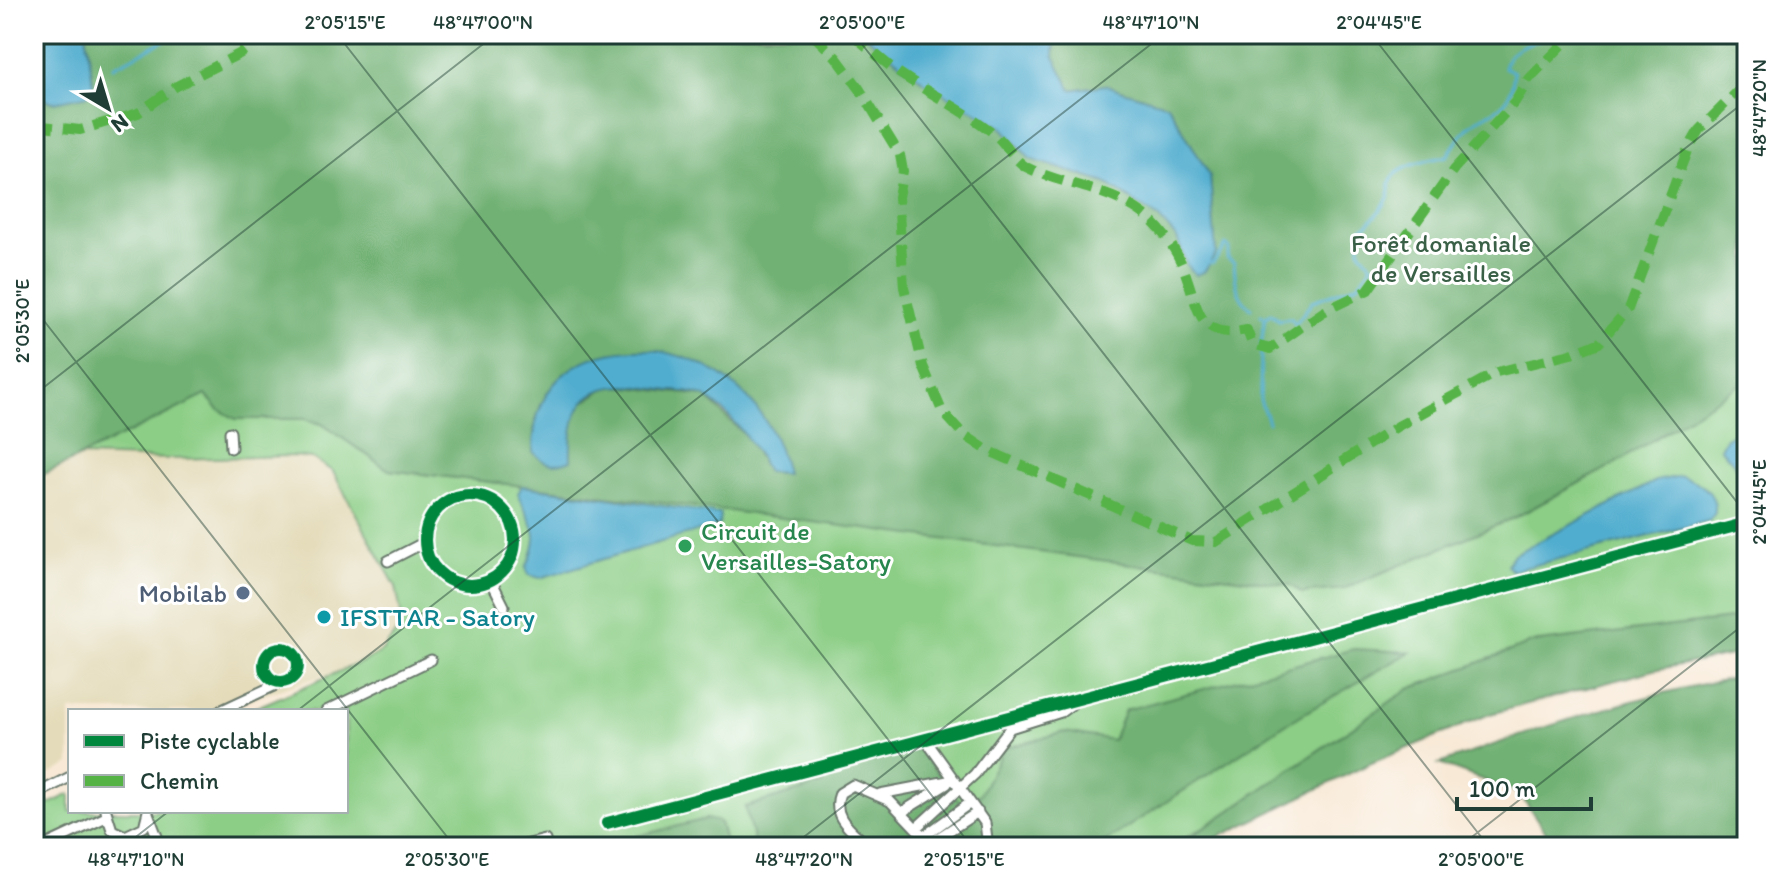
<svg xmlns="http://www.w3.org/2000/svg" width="1781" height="881" viewBox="0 0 1781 881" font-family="Itim,sans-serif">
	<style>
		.built { fill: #e4dbba }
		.green { fill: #8cce86; stroke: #56865d; stroke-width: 2 }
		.forest { fill: #71b173; stroke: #487754; stroke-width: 2; fill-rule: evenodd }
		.water { fill: #51adcf; stroke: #387582; stroke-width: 2 }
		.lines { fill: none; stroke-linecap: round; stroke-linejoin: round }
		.stream { stroke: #51adcf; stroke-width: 3 }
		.minor-casing { stroke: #6b796d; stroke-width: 13 }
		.minor { stroke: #fff; stroke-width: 9 }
		.rail { stroke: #1f3d34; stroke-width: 3; stroke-dasharray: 12 6; stroke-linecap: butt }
		.quiet { stroke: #55b346; stroke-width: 10; stroke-dasharray: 20 10; stroke-linecap: butt }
		.cycleway-casing { stroke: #fff; stroke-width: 17 }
		.cycleway { stroke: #00873e; stroke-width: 12 }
		.ticks { fill: none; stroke: #1f3d34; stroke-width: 2; stroke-opacity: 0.45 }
		.leisure-dot { fill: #2e9e5b; stroke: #fff; stroke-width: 3 }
		.service-dot { fill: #5c6f8a; stroke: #fff; stroke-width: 3 }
		.culture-dot { fill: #0f9aa8; stroke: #fff; stroke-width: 3 }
		.labels { text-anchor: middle; stroke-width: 6; stroke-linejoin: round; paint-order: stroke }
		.park-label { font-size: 26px; fill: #3a6148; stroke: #fff }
		.leisure-label { font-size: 26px; fill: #27864d; stroke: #fff; text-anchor: start }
		.service-label { font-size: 26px; fill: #4e5e75; stroke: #fff; text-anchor: end }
		.culture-label { font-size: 26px; fill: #0d838f; stroke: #fff; text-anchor: start }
		.neatline { fill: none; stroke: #1f3d34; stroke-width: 3 }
		.ticks-label { font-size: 20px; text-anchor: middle; fill: #1f3d34 }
	</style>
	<rect width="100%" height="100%" fill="#fff"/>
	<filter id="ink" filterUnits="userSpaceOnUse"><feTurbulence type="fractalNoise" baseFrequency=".0125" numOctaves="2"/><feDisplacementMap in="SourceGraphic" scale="16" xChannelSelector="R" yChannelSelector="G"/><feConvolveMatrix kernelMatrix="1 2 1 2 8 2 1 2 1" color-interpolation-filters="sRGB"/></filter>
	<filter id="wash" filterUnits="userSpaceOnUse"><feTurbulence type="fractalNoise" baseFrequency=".006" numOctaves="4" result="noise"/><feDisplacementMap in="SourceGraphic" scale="32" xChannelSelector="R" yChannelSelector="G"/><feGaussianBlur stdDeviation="1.8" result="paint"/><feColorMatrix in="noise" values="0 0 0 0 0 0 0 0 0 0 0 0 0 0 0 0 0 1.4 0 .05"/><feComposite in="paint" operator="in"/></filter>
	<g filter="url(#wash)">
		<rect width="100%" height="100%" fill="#f8e9d6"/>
		<path class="built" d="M273,455L312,458L342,483L400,599L399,628L392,640L373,657L327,678L325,675L215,711H70V764L34,782V479L82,456L171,459Z"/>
		<path class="green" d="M34,232L236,419H305L322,424L389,470L699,507L1747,352V633L1475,669L1169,847H581L579,843L567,847H34V811L70,794V811H346V711H248L373,657L383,650L399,628L401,613L396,587L333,472L312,458L294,456L171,459L82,456L34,479Z"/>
		<path class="forest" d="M86,34H863L925,82L1003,128L1030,159L1106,183L1159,218L1177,238L1187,265L1216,253L1210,176L1168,105L1105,85L1070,90L1054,56L1055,34H1747V380L1613,465L1516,517L1343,589L1302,593L1290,585L699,507L389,470L322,424L305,419H236L218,409L206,395L34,479V97L54,102L93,83ZM638,350C712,353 770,400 786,473L767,472L748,438L705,396L610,385L579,405L571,422V460L533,452C532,384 574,353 638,350Z
			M1747,617V652L1654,670L1490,714L1369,764L1198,847H1176L1409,689L1531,643Z
			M1354,649L1410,652L1284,725L1097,847H755L745,807L824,784V773L919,749L960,802L979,796L1004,748L1065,732L1113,740L1125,710Z
			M1747,676V833L1723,847H1556L1519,793L1439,764C1540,728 1641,693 1747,676Z
			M706,819L720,822L726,847H641L637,836Z"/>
		<path class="water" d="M34,34H86L93,83L89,95L54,102L34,97Z
			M863,34H1055L1054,56L1071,90L1105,85L1168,105L1210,176L1216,253L1205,271L1196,275L1187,265L1177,238L1159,218L1106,183L1030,159L1003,128L925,82Z
			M652,350C721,360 771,405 786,473L767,472C755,446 730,411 705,397C695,391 675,392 663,390C600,379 568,389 571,460C554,467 546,465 533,452C533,377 583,347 652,350Z
			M1747,427V478L1720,448L1726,438Z
			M1681,476C1699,482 1717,491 1715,513L1709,521L1512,571L1507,565L1514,554L1656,481Z
			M522,486L721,514L719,525L540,578L529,575L526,568C545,527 530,528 518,493Z"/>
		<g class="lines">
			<path class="stream" d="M113,67L177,34
				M1208,263H1213L1226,245L1229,248L1227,258L1234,263C1235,279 1236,298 1251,308
				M1261,315L1265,318L1271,313L1279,320L1291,318L1295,324L1313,301L1358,284L1372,265L1360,251V229C1370,223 1385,207 1389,195C1392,187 1387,184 1393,177C1404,164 1431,160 1447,156C1454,146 1461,134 1469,127C1492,105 1510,116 1514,72L1504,67C1510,43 1533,45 1552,34
				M1261,344L1265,318
				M1261,353L1260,400L1268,422"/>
		</g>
	</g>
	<g filter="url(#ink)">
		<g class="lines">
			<defs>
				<path id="minor" d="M230,432L231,448
					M425 540a45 45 0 1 1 90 0a45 45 0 1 1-90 0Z
					M388,561L425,542
					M491,580L504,606
					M264 665a17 17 0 1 1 34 0a17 17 0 1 1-34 0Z
					M220,711L282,682
					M326,711L431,660
					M925,739L985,823L988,847
					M880,794L953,780
					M34,795L70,777
					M106,811L112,830L125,836L144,827L148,811
					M902,812L947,784
					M148,813L161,847
					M607,823L1747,523
					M916,828L975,774L1010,728L1061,712L1076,701
					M923,837L970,803
					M42,847L106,817
					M517,847L545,840
					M869,847C853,831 830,818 840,793L853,785L890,801L930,843L978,812"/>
			</defs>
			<use href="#minor" class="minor-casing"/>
			<use href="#minor" class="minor"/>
			<path class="rail" d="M1734,847L1747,840"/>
			<path class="quiet" d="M812,34L836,57L859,88L900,155L903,171L898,197L904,287L923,366L942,411L963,434L987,450L1192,541L1216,542L1398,426L1497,372L1571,354L1599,343L1628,309L1687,151L1699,130L1747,82
				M852,34C867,47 883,61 899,73C930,94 962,109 992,132C1004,141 1013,159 1026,167C1064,186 1110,188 1145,215C1163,230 1179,253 1186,275C1199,311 1199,340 1247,330L1252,344L1270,349L1323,312L1368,290L1454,169L1515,102L1529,79L1573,34
				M1352,34L1368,40L1382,34
				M34,125L80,130L138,113L175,87L241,53L265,34"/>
			<defs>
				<path id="cycleway" d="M425 540a45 45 0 1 1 90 0a45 45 0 1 1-90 0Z
					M264 665a17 17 0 1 1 34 0a17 17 0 1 1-34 0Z
					M607,823L1747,523"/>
			</defs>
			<use href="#cycleway" class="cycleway-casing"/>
			<use href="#cycleway" class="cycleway"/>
		</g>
	</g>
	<path class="ticks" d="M337,34L972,847M854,34L1489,847M1371,34L1747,515M34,308L455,847M34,395L496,34M297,711L1164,34M123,847L169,811M791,847L1747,100M1459,847L1747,622"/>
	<circle class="leisure-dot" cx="685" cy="546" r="8"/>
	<circle class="service-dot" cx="243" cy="593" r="8"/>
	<circle class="culture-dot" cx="324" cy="617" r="8"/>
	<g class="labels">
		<g class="park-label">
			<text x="1441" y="252">Forêt domaniale<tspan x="1441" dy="30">de Versailles</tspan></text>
		</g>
		<g class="leisure-label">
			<text x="701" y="540">Circuit de<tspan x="701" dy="30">Versailles-Satory</tspan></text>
		</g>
		<g class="service-label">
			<text x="227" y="602">Mobilab</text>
		</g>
		<g class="culture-label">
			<text x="340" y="626">IFSTTAR - Satory</text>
		</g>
	</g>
	<rect width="1781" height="881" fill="none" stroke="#fff" stroke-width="88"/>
	<rect x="68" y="709" width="280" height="104" fill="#ffffff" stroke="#a5b1ae" stroke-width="2"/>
	<rect x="84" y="735" width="40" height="12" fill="#00873e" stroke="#a5b1ae" stroke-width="2"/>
	<text x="140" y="749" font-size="24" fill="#1f3d34">Piste cyclable</text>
	<rect x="84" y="775" width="40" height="12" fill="#55b346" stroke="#a5b1ae" stroke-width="2"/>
	<text x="140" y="789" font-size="24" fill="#1f3d34">Chemin</text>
	<g transform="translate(108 108) rotate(142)" stroke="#ffffff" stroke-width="6" paint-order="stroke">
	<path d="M0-6L14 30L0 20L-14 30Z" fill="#1f3d34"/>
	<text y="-12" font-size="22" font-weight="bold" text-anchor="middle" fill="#1f3d34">N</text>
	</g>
	<path d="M1457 797v12h134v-12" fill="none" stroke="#1f3d34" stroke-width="4"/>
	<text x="1469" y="797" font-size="24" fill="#1f3d34" stroke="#ffffff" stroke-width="6" paint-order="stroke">100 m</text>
	<rect x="44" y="44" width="1693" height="793" class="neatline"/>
	<g class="ticks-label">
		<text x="345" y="29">2°05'15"E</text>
		<text x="483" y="29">48°47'00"N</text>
		<text x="862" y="29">2°05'00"E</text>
		<text x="1151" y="29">48°47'10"N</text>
		<text x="1379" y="29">2°04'45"E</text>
		<text transform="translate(1759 108) rotate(-90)" y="7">48°47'20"N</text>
		<text transform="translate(22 321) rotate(-90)" y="7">2°05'30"E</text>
		<text transform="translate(1759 502) rotate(-90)" y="7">2°04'45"E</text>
		<text x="136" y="866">48°47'10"N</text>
		<text x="447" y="866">2°05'30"E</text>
		<text x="804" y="866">48°47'20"N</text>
		<text x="964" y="866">2°05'15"E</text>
		<text x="1481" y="866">2°05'00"E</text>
	</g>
</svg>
